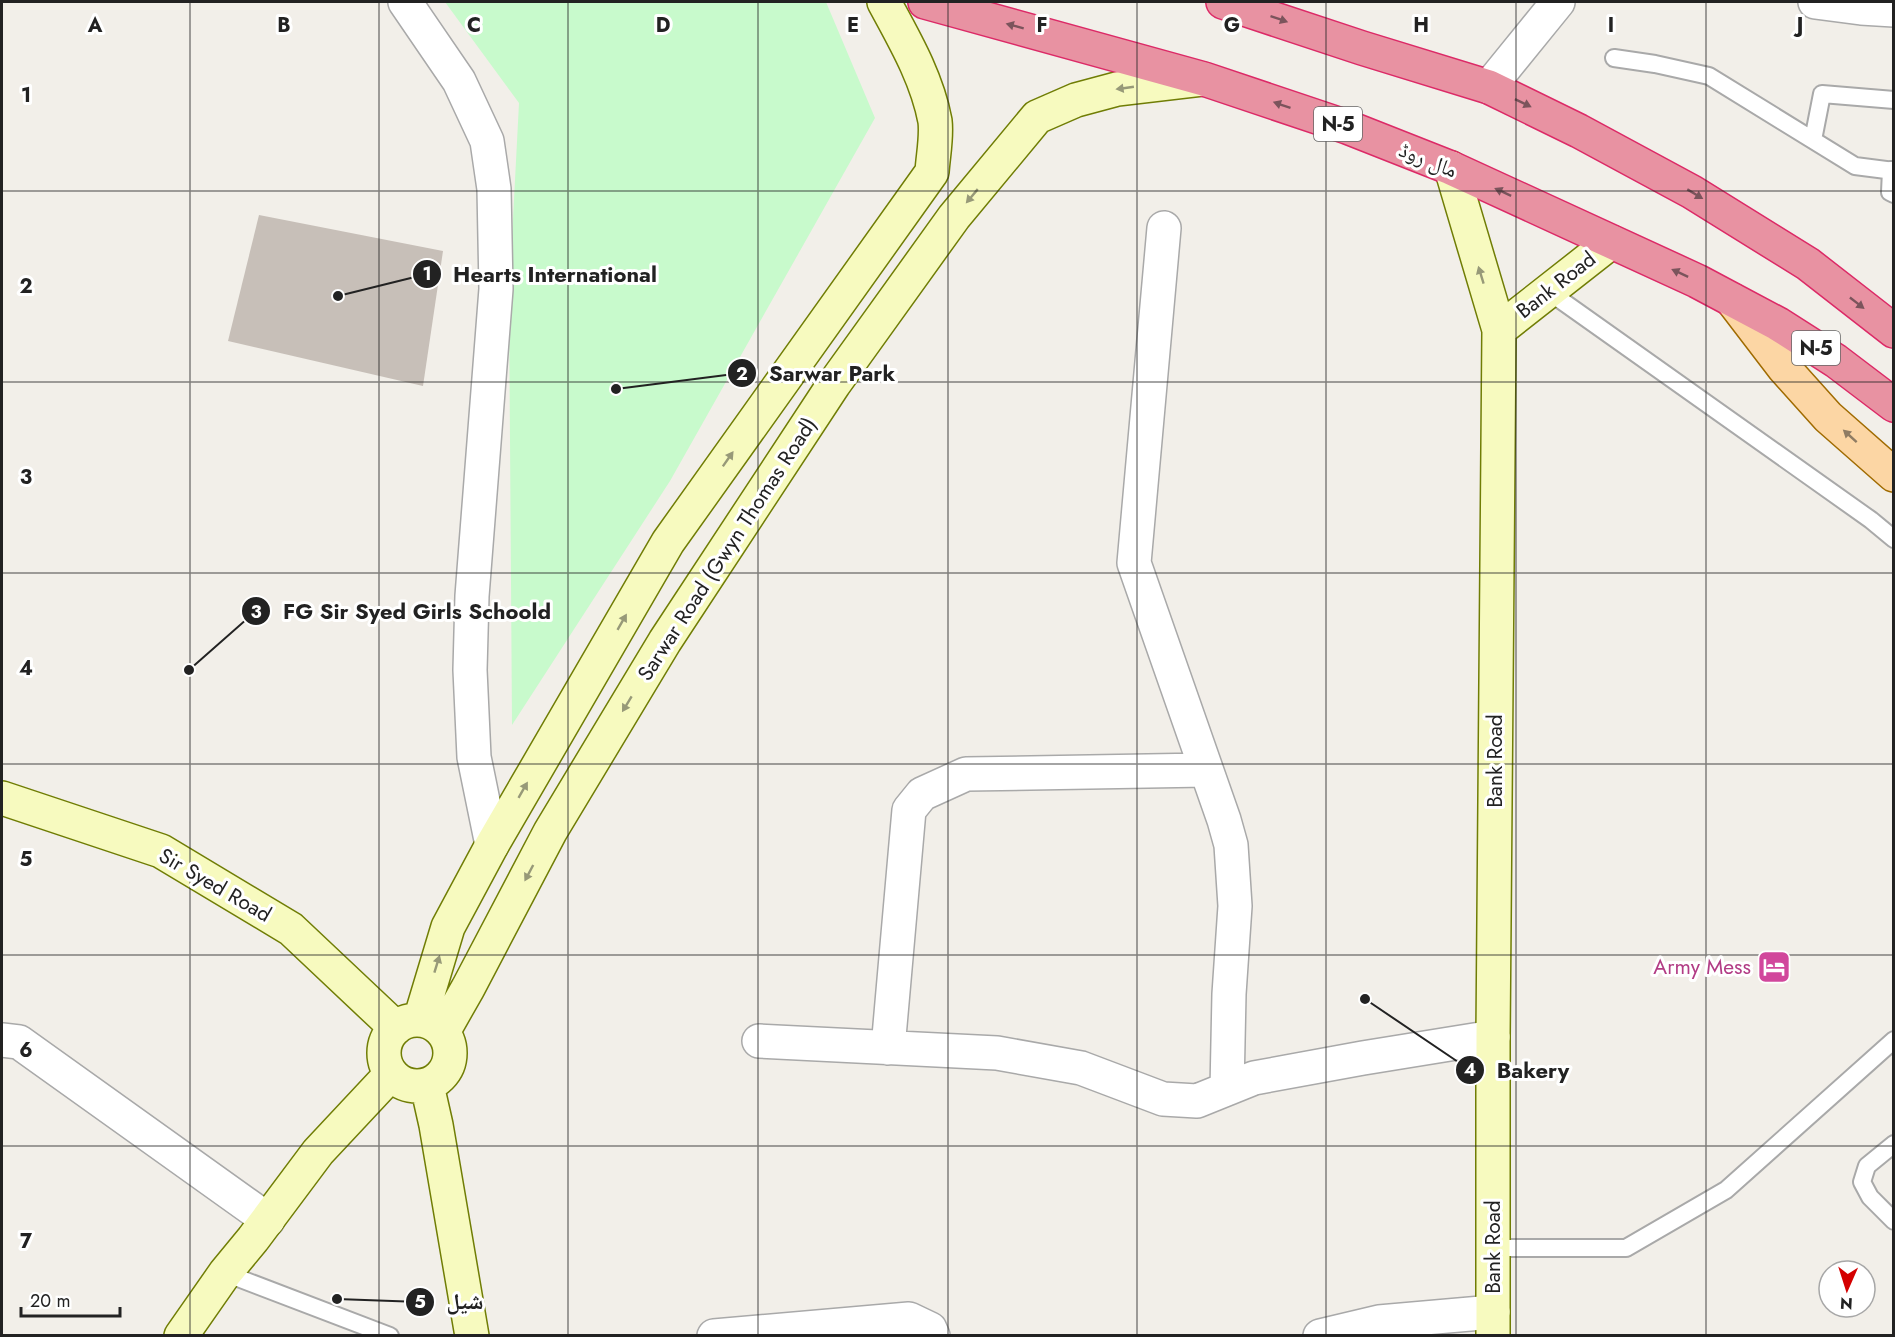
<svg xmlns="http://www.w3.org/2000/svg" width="1895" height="1337" viewBox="0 0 1895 1337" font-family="Jost,'Noto Naskh Arabic',sans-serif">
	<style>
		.park { fill: #c8facc }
		.building { fill: #c7bfb8 }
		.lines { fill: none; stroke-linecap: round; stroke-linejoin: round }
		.lane-casing { stroke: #a9a9a9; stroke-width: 20 }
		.street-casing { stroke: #a9a9a9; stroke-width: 36 }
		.secondary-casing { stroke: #707d05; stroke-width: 36 }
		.primary-casing { stroke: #a06b00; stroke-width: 36 }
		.highway-casing { stroke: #dc2a67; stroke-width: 36 }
		.lane { stroke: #fff; stroke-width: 16 }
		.street { stroke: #fff; stroke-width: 33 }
		.secondary { stroke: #f7fabf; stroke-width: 33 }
		.primary { stroke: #fcd6a4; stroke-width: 33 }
		.highway { stroke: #e892a2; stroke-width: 33 }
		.oneway { fill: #7b545c }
		.oneway2 { fill: #979978 }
		.oneway3 { fill: #8f7c63 }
		.grid { fill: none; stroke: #222; stroke-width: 1.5; stroke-opacity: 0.55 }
		.labels { text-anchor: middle; stroke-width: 6; stroke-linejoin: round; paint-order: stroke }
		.shield { fill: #fff; stroke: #646464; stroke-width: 1.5 }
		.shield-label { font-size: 20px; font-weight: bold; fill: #222 }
		.street-label { font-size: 21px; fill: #222; stroke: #fff }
		.hotel-label { font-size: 21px; fill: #b23c85; stroke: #fff; text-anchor: end }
		.grid-label { font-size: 20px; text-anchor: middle; font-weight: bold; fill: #222; stroke: #fff; stroke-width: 6; stroke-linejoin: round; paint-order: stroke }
		.leader { fill: none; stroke: #222; stroke-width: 2 }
		.callout-dot { fill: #222; stroke: #fff; stroke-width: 2 }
		.mark-label { font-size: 18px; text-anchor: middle; font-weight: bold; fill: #fff }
		.callout-label { font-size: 22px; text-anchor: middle; font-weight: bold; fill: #222; stroke: #fff; stroke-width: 6; stroke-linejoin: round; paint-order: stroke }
	</style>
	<rect width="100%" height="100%" fill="#f2efe9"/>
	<path class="park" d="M445,2H826L875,118L670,481L512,725L509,296L519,103Z"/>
	<path class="building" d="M259,215L443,251L423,386L228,341Z"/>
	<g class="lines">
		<defs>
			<path id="lane" d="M1614,58L1655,64L1709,76L1855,166L1894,171
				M1813,140L1822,94L1894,100
				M1891,170L1890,192L1894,194
				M1550,290L1562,301L1871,520L1894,539
				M1894,1144L1867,1166L1862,1182L1870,1197L1894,1221
				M1493,1248H1626L1726,1190L1894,1040
				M225,1273L390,1336"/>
			<path id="street" d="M405,2L459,81L487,141L494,189L496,289L472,596L470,670L474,757L492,845
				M1815,2L1861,8L1894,10
				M1489,87L1558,2
				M1164,228L1134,563L1224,820L1231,845L1235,906L1229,994L1227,1089
				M2,1040L19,1042L268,1220
				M759,1041L997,1053L1081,1068L1163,1099L1197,1101L1254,1078L1363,1058L1493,1037
				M888,1048L909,810L922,794L966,774L1206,770
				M714,1336L909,1319L930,1329L933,1336
				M1320,1336L1379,1322L1493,1312"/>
			<path id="secondary" d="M1451,168L1499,330L1493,1037V1336
				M1499,330L1611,242
				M2,798L161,851L291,929L396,1028
				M420,1020L448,927L492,845L668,542L932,172C933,156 937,137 935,121C927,78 904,39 884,2
				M384 1053a33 33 0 1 1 66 0a33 33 0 1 1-66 0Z
				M443,1032L468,988L550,832L665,641L834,384L954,217L1037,117L1076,100L1117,89L1202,79
				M427,1085L436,1125L472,1336
				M181,1336L225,1273L253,1239L318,1152L391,1074"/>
			<path id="primary" d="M1732,300L1784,368L1828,417L1894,475"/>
			<path id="highway" d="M925,2L1204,79L1347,127L1451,168L1697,281L1778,324L1836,361L1894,405
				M1223,2L1362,48L1489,87L1579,131L1692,192L1808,264L1894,331"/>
		</defs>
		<use href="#lane" class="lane-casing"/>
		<use href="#street" class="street-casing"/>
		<use href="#secondary" class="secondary-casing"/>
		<use href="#primary" class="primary-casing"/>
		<use href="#highway" class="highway-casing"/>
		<use href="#lane" class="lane"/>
		<use href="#street" class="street"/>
		<use href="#secondary" class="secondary"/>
		<use href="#primary" class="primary"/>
		<use href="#highway" class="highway"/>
	</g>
	<defs><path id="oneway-solid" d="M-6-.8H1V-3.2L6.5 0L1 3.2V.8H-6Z" transform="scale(1.5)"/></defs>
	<g class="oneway">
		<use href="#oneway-solid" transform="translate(1279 19) rotate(19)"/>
		<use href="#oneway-solid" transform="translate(1015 26) rotate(-165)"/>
		<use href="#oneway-solid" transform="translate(1523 103) rotate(26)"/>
		<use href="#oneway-solid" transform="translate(1282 105) rotate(-161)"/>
		<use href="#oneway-solid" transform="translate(1503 192) rotate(-155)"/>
		<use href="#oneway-solid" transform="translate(1695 194) rotate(31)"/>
		<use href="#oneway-solid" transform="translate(1680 273) rotate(-155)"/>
		<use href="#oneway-solid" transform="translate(1857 303) rotate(38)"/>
	</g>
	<g class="oneway2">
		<use href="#oneway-solid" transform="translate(1125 88) rotate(172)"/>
		<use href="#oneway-solid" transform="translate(972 196) rotate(130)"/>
		<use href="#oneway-solid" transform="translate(1481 275) rotate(-107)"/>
		<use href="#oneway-solid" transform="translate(728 459) rotate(-55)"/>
		<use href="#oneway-solid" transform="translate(622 622) rotate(-60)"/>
		<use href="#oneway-solid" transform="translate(627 704) rotate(121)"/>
		<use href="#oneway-solid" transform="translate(523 790) rotate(-60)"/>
		<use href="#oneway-solid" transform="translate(529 873) rotate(118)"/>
		<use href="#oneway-solid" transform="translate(437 964) rotate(-73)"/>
	</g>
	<use class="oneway3" href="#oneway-solid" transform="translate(1850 436) rotate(-138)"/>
	<path class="grid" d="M190,2V1336M379,2V1336M568,2V1336M758,2V1336M948,2V1336M1137,2V1336M1326,2V1336M1516,2V1336M1706,2V1336M2,191H1894M2,382H1894M2,573H1894M2,764H1894M2,955H1894M2,1146H1894"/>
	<defs>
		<symbol id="hotel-square" viewBox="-11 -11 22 22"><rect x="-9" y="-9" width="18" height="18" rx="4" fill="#d1479c" stroke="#fff"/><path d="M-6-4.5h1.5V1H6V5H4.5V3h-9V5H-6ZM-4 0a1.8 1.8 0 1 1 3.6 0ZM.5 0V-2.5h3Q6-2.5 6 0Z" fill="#fff"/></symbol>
	</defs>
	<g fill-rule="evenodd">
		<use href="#hotel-square" x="1755" y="948" width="38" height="38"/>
	</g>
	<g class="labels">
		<g class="shield">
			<rect x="1314" y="107" width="48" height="34" rx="4.5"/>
			<rect x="1792" y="331" width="48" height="34" rx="4.5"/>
		</g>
		<g class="shield-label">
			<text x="1338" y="131">N-5</text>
			<text x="1816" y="355">N-5</text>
		</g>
		<g class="street-label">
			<text transform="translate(1428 160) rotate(22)" y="7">مال روڈ</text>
			<text transform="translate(1556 285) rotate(-38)" y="7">Bank Road</text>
			<text transform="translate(727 549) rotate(-57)" y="7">Sarwar Road (Gwyn Thomas Road)</text>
			<text transform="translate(1495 761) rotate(-90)" y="7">Bank Road</text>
			<text transform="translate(215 885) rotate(30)" y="7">Sir Syed Road</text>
			<text transform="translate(1493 1247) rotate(-90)" y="7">Bank Road</text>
		</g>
		<g class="hotel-label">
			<text x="1751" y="974">Army Mess</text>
		</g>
	</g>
	<g class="grid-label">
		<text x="95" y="32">A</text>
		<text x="284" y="32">B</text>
		<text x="474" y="32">C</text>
		<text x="663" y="32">D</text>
		<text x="853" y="32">E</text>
		<text x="1042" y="32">F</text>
		<text x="1232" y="32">G</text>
		<text x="1421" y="32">H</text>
		<text x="1611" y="32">I</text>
		<text x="1800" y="32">J</text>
		<text x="26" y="102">1</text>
		<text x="26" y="293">2</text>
		<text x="26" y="484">3</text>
		<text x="26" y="675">4</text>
		<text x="26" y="866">5</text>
		<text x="26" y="1057">6</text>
		<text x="26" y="1248">7</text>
	</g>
	<path class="leader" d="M338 296L427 274M616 389L742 373M189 670L256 611M1365 999L1470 1070M337 1299L420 1302"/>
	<g class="callout-dot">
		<circle cx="338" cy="296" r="6"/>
		<circle cx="616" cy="389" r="6"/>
		<circle cx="189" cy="670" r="6"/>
		<circle cx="1365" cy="999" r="6"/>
		<circle cx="337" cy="1299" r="6"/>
		<circle cx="427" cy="274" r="15"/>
		<circle cx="742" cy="373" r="15"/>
		<circle cx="256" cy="611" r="15"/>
		<circle cx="1470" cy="1070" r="15"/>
		<circle cx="420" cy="1302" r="15"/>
	</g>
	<g class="mark-label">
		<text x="427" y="280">1</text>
		<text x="742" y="380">2</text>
		<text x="256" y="618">3</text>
		<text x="1470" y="1076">4</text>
		<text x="420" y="1308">5</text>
	</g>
	<g class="callout-label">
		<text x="555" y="282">Hearts International</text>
		<text x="832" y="381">Sarwar Park</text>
		<text x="417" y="619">FG Sir Syed Girls Schoold</text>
		<text x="1533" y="1078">Bakery</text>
		<text x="465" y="1309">شیل</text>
	</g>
	<rect width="1895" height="1337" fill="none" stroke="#222222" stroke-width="6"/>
	<g transform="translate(1847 1289) rotate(183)"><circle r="28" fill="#ffffff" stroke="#a7a7a7" stroke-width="1.5"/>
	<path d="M0-4.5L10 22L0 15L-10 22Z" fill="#d40000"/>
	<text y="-9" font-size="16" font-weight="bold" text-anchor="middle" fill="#222222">N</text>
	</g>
	<path d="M21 1307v9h99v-9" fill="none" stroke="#222222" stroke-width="3"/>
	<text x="30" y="1307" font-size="18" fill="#222222" stroke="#ffffff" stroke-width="4.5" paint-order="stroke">20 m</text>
</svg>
